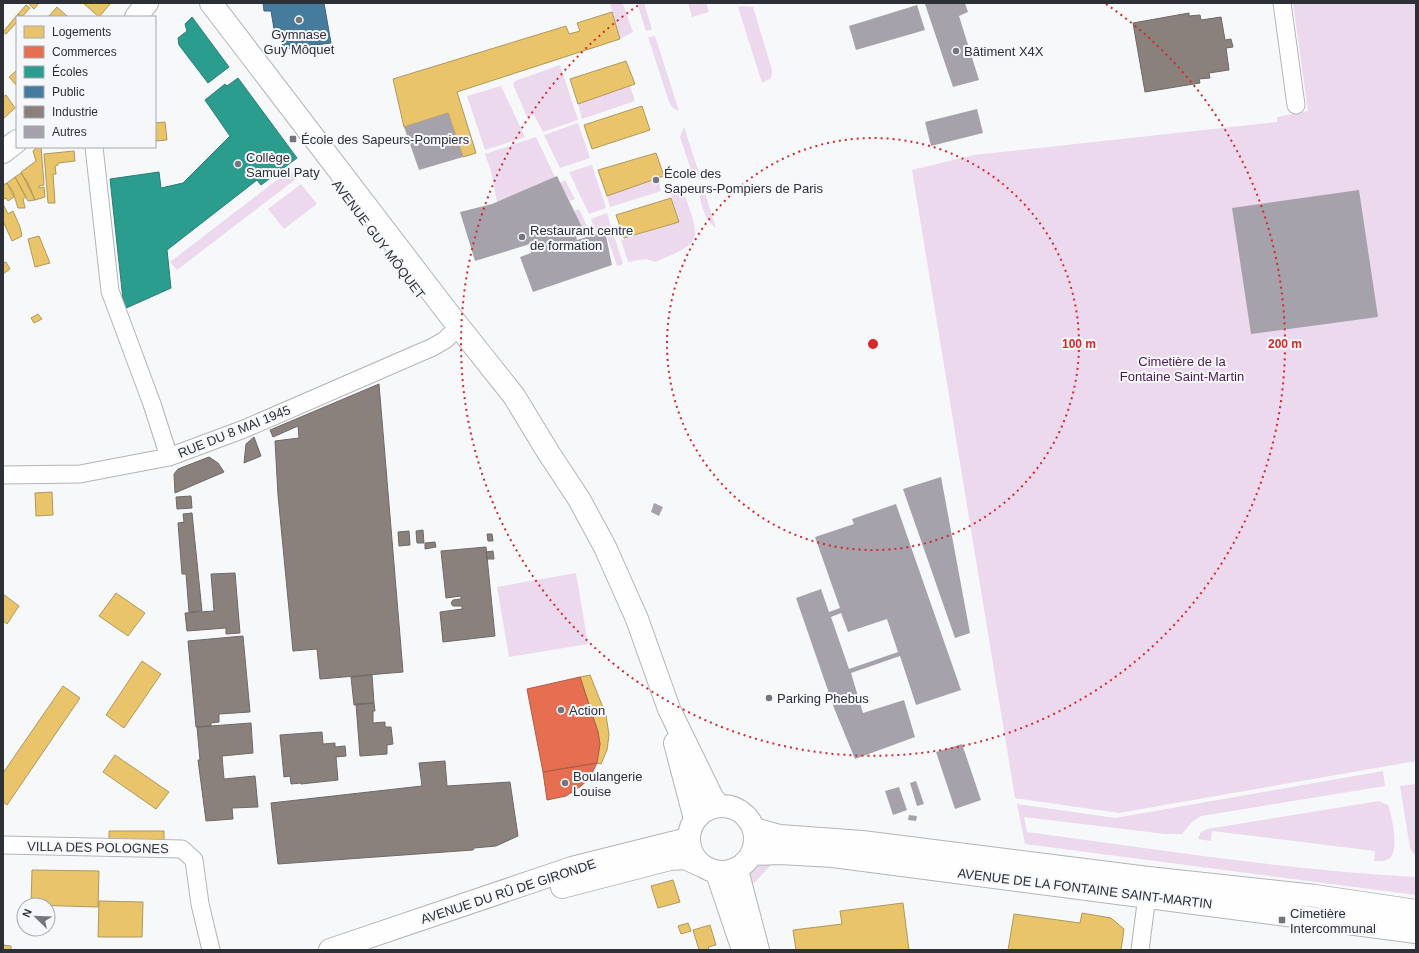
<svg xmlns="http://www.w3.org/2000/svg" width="1419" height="953" viewBox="0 0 1419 953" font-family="Helvetica,sans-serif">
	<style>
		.green { fill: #ecd9ee }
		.homes { fill: #e9c46a; stroke: #b1985b }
		.shops { fill: #e76f51; stroke: #b05c49 }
		.schools { fill: #2a9d8f; stroke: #2b7c75 }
		.public { fill: #457b9d; stroke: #3e647e }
		.industry { fill: #8a817c; stroke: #6e6967 }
		.building { fill: #a5a2ac; fill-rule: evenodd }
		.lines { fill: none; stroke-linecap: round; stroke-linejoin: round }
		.street-casing { stroke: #b3b4b8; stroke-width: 19 }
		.secondary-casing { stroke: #b3b4b8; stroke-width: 24 }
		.street { stroke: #fefefe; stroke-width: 17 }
		.secondary { stroke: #fefefe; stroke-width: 22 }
		.ring { fill: none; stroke: #d62828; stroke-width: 2; stroke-dasharray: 2 4 }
		.poi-dot { fill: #74767b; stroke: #f6f7fb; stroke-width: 1.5 }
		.labels { text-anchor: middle; stroke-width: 4; stroke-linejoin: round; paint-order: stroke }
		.poi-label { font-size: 13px; fill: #2e3037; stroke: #f6f7fb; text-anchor: start }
		.street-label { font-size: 13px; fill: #2e3037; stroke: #f6f7fb }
		.park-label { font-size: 13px; fill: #4b1c4f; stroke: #f6f7fb }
		.centre { fill: #d62828; stroke: #f6f7fb; stroke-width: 2 }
		.ring-label { font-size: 12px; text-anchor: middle; font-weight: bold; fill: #d62828; stroke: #f6f7fb; stroke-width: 4; stroke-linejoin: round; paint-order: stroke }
	</style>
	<rect width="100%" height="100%" fill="#f7f8fa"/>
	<path class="green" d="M612,3L623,4L633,32L620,39L610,4Z
		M637,3H644L652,29L646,31Z
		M688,3H706L709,12L692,17Z
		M1293,3H1416V761L1119,813L1015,798L912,170L974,155L1277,122V117L1308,111Z
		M741,6L753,7L772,70L771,78L762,83L738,7Z
		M655,36L679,111L673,108L669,102L648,37Z
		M560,65L578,120L543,132L534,115L527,117L513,84L515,81Z
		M501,86L525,137L485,150L467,96Z
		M630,86L635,101L582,119L578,104Z
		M578,123L590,158L560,168L544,135Z
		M684,127L700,176L694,179L680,137Z
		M536,137L555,177L497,202L491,171L485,154Z
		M592,165L606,208L589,214L569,172Z
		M290,170L296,179L177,270L170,262Z
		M658,178L661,191L610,207L607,196Z
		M565,180L575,199L570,201L560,183Z
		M301,184L317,204L284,229L268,209Z
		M702,184L716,228C703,219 701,201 697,186Z
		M683,190C700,241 706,241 655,262L646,259L628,262L621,240L679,222L671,195Z
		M579,209L588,228L583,230L574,211Z
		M607,213L623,264L617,266L605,231L596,234L591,219Z
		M576,573L588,644L509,657L497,587Z
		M1383,771L1385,786L1201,816L1192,822L1182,834H1165L1024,817L1027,832C1156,849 1286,870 1416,877V895L1025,844L1017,804L1115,818Z
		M1416,784V857L1410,848L1400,786Z
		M1379,801L1388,805C1392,815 1399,850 1390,858C1385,862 1380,861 1374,861L1375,851L1212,831L1211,841L1198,839L1201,832L1207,829Z
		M756,864H772L752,885L747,886L748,877Z"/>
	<path class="homes" d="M28,3H39L34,9Z
		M83,3H111L99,17Z
		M26,5L30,8L22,17L18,14Z
		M57,7L68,17H48Z
		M612,12L620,39L457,92L476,153L463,157L448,113L404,127L393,79L566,26L569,34L580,31L577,23Z
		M18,14L22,17H17V22L6,34L3,32Z
		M626,61L635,84L578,104L570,79Z
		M17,70V86L9,77Z
		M6,95L15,108L3,119V97Z
		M642,106L650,130L592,149L584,125Z
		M165,122L167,140L155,141V123Z
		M37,147H41L44,185L39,186V188L44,187L45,197L35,200L21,172L36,161L33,151Z
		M74,151L75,161L58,163V165L55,166L56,174H53L55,203H48L44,154Z
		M656,153L664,176L607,196L598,170Z
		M21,173L28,183L35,200L28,201L15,177Z
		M15,177L26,197L23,199L25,208H18L13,192L7,183Z
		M7,183L14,197L8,201L6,198L3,200V185Z
		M671,198L679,222L624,238L616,215Z
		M3,204L8,214L13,211L20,227L22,236L12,241L3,221Z
		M39,236L50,263L35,267L28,239Z
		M6,262L10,269L3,274V263Z
		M38,314L42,319L34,323L31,318Z
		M52,492L53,515L36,516L35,493Z
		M116,593L145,613L128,636L99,616Z
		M3,594L19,606L7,624L3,621Z
		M142,661L161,674L124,728L106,715Z
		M590,675L606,715L609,735L607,750L601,764L597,763L600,744L598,732L580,677Z
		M63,686L80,698L7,805L3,802V773Z
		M115,755L169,792L156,809L103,772Z
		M109,831H164V841H109Z
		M32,870L99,871L98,907L31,905Z
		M673,880L680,902L658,908L651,886Z
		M99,901L143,902L142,937H98Z
		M903,903L909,950H796L793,930L842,924L840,911Z
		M1082,913L1111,918L1124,929L1121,950H1008L1014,914L1080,923Z
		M688,923L691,931L681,934L678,926Z
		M710,925L716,945L708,947L709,950H699L693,930Z
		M3,945L11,946V950H3Z"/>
	<path class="shops" d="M580,677L598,732L600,744L597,763L543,772L527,689Z
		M597,763L589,779L581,786L566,796L547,800L543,772Z"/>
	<path class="schools" d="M192,17L229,67L208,83L179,45L178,38L187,31L185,24Z
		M238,78L297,158L261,185L257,180L167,250L171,288L124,309L110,179L159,172L161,188L183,183L230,136L205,100L225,84L227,86Z"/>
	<path class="public" d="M263,3H324L331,43L283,49L280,28L274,29L271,11H264Z"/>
	<path class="industry" d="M1189,13V16L1200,15L1201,20L1221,17L1225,40L1231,39L1233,47L1226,48L1229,70L1209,73L1210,78L1199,79L1200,83L1145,92L1133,23Z
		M379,384L403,672L320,679L317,649L293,651L278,495L275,441L299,438L298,426L273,437L270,430Z
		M254,437L261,456L244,463L246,444Z
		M209,457L218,463L224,472L175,493L174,474L178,469Z
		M191,496L192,508L177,509L176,497Z
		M192,513L202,611L189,612L186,574H182L178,523L184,522L183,514Z
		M423,530L424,543H417L416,531Z
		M409,531L410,545L399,546L398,532Z
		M487,534H492L493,541H488Z
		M435,542L436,547L425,549V543Z
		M486,547L495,636L443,642L440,612L462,609V606H453L451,603L453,600L461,599V596L446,598L441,551Z
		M493,551L494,559H487L486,552Z
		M235,573L240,633L226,634V628L187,631L185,613L214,611L211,574Z
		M243,636L250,712L219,714V722L211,723V726L196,727L188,641Z
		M372,675L374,703L354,705L351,677Z
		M374,703L375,711H373V723L385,722V727H391L393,744L387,745V754L360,756L356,704Z
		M251,723L253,753L222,756L224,779L255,776L258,807L232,808L233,819L206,821L198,760H200L197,727Z
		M322,732L323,744L335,743V747L345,746L346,756L336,757L338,780L301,784V783L291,784L290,776L284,777L280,735Z
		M445,761L447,786L510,782L518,836L496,846L474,848L473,850L278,864L271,803L422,786L419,763Z"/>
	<path class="building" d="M965,3L968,12L959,16L979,80L953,87L925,4Z
		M917,5L925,30L856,50L849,26Z
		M977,109L983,133L931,146L925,122Z
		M448,113L463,157L419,170L404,127Z
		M557,176L582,227L574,229L577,240L605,231L612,265L533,292L520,257L531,253L530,244L475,261L460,212L492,204Z
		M1359,190L1378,317L1251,334L1232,208Z
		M941,477L970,633L955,638L903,489Z
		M654,503L663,507L659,516L651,512Z
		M896,504L961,690L916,705L900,656L851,673L863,713L904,700L915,737L855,759L834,708L796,598L821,589L829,612L840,608L815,537L854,524L852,519ZM841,613L848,632L887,619L898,652L849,669L831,617Z
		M962,744L981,800L955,809L936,752Z
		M916,781L924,804L917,806L910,783Z
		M899,787L907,810L893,815L885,791Z
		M909,815L917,816L916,821L908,820Z"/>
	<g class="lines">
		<defs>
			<path id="street" d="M1282,3L1296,105
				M94,147L110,291L152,404L169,457
				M3,475L80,474L169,457L244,429L433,347L445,340L450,335
				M3,845L182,849L194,860L200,904L211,950
				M1140,950L1147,896"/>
			<path id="secondary" d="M211,3L448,313L514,396L548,452L579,499L605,547L637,619L669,709L712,797L719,806
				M136,17L147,3
				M3,152L17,141
				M675,743L695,819
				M689 839a33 33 0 1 1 66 0a33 33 0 1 1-66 0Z
				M754,829L780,836L862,842L1148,878L1315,896L1416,911
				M752,854L780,853L833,856L1416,932
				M737,870L758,950
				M717,873L742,947
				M562,887L670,859L685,858L700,865
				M330,950L572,868L688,839"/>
		</defs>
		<use href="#street" class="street-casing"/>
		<use href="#secondary" class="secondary-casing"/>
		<use href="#street" class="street"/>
		<use href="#secondary" class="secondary"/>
	</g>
	<g class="ring">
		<circle cx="873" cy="344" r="206"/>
		<path d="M1106 4A412 412 0 1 1 640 4"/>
	</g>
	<g class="poi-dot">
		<circle cx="299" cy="20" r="4"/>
		<circle cx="956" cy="51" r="4"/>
		<rect x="289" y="135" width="8" height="8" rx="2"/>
		<circle cx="238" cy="164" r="4"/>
		<circle cx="656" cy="180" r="4"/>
		<circle cx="522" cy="237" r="4"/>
		<circle cx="769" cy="698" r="4"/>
		<circle cx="561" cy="710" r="4"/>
		<circle cx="565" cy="783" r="4"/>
		<rect x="1278" y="916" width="8" height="8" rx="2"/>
	</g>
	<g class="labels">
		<g class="poi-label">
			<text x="299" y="39" text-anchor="middle">Gymnase<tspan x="299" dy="15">Guy Môquet</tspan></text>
			<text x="964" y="56">Bâtiment X4X</text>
			<text x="301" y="144">École des Sapeurs-Pompiers</text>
			<text x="246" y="162">Collège<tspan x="246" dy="15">Samuel Paty</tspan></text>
			<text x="664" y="178">École des<tspan x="664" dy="15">Sapeurs-Pompiers de Paris</tspan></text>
			<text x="530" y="235">Restaurant centre<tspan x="530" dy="15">de formation</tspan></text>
			<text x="777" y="703">Parking Phebus</text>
			<text x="569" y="715">Action</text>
			<text x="573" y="781">Boulangerie<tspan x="573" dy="15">Louise</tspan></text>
			<text x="1290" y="918">Cimetière<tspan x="1290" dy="15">Intercommunal</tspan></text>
		</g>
		<g class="street-label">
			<text transform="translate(379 239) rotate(53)" y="5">AVENUE GUY MÔQUET</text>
			<text transform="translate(234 431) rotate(-22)" y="5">RUE DU 8 MAI 1945</text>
			<text transform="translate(98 847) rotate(1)" y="5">VILLA DES POLOGNES</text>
			<text transform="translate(1085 888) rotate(7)" y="5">AVENUE DE LA FONTAINE SAINT-MARTIN</text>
			<text transform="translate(508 891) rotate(-18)" y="5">AVENUE DU RÛ DE GIRONDE</text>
		</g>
		<g class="park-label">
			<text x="1182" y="366">Cimetière de la<tspan x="1182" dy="15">Fontaine Saint-Martin</tspan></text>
		</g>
	</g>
	<circle cx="873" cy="344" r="6" class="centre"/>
	<g class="ring-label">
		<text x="1079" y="348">100 m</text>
		<text x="1285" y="348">200 m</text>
	</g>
	<rect width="1419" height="953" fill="none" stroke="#2e3037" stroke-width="8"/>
	<rect x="16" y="16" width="140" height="132" fill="#f6f7fb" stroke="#a6a7ad"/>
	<rect x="24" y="26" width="20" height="12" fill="#e9c46a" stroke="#a6a7ad"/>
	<text x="52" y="36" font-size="12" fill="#2e3037">Logements</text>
	<rect x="24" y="46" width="20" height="12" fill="#e76f51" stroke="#a6a7ad"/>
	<text x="52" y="56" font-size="12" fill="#2e3037">Commerces</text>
	<rect x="24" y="66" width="20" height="12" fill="#2a9d8f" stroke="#a6a7ad"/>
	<text x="52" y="76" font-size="12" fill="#2e3037">Écoles</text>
	<rect x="24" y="86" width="20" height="12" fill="#457b9d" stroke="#a6a7ad"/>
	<text x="52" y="96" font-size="12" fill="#2e3037">Public</text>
	<rect x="24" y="106" width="20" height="12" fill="#8a817c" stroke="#a6a7ad"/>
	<text x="52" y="116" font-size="12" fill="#2e3037">Industrie</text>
	<rect x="24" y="126" width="20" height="12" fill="#a5a2ac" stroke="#a6a7ad"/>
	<text x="52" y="136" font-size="12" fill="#2e3037">Autres</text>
	<g transform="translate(36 917) rotate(293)"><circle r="19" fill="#f6f7fb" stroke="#a6a7ad"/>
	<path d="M0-3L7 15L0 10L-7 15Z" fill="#74767b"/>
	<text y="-6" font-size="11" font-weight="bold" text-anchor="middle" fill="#2e3037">N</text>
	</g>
</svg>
